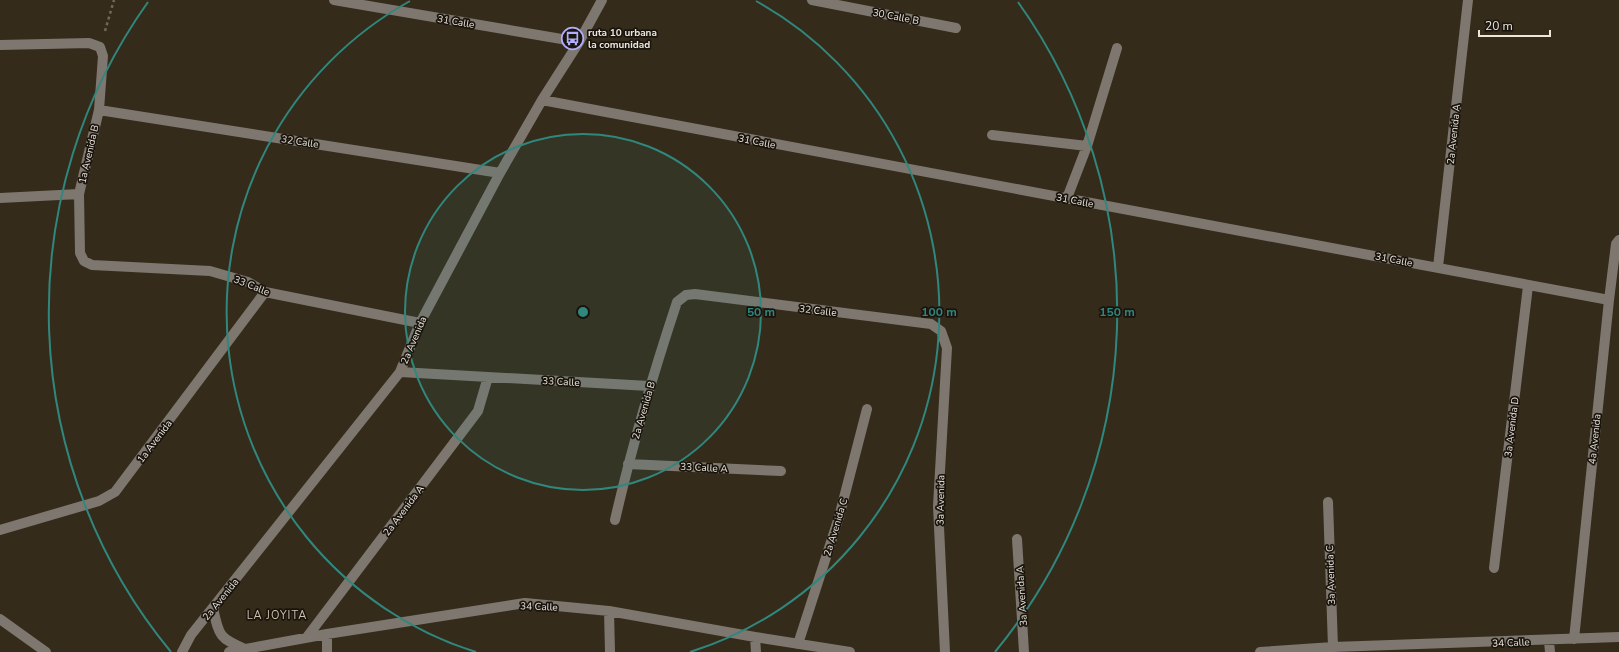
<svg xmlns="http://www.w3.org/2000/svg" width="1619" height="652" viewBox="0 0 1619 652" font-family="'Nunito Sans',sans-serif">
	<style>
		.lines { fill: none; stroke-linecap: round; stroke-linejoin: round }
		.path { stroke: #716859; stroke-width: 2.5; stroke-dasharray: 3 3; stroke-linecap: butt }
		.minor { stroke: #7e776f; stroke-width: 10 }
		.ring { fill: none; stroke: #30877e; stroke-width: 2 }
		.labels { text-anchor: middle; stroke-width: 3.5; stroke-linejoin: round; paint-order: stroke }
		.street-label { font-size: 10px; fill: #ede6dc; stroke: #19140d }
		.poi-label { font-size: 10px; font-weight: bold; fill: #ede6dc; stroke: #19140d; text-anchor: start }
		.neighbourhood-label { font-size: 11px; letter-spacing: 1px; fill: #cfc1ad; stroke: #19140d }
		.centre { fill: #30877e; stroke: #19140d; stroke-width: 2 }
		.ring-label { font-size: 12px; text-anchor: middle; font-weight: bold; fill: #30877e; stroke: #19140d; stroke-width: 3.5; stroke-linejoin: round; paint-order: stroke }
	</style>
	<rect width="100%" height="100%" fill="#352b1a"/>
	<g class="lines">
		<path class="path" d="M105,31L114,0"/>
		<path class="minor" d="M334,0L579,42
			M812,0L956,28
			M0,45L89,43L100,47L103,56L99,110L79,194L80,253L84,261L92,265L210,271L248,282L265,292L420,323
			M542,100L1609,300
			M99,110L500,173
			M992,135L1087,146
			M0,198L79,194
			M1067,198L1087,146L1117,48
			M1438,267L1468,0
			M400,372L649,386
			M628,464L781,471
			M1328,502L1333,647
			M615,520C632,446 653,374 677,302L686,295L695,294L931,324L941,331L947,348L938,506L945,652
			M0,530L99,501L115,492L265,292
			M1017,539L1024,652
			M1494,568L1528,286
			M213,608C219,636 219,638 245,649
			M609,611L610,652
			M0,619L46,652
			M327,634V652
			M307,637L478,411L488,377
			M755,637L756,652
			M1574,639L1609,300L1616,244L1619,240
			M1549,641L1550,652
			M798,644L839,517L867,409
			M182,652L191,635L400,372L420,323L500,173L542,100L579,42L602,0
			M229,652L327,634L525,603L609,611L755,637L850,652
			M1260,652L1333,647L1619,637"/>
	</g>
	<circle cx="583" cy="312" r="178" fill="#30877e" fill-opacity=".12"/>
	<g class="ring">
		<circle cx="583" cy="312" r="178"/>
		<path d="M476 652A356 356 0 0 1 410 1M756 1A356 356 0 0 1 690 652"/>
		<path d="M171 652A534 534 0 0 1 148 2M1018 2A534 534 0 0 1 995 652"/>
	</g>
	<defs>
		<symbol id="bus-ring" viewBox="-11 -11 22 22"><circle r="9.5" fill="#19140d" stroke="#b2adf9" stroke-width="1.5"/><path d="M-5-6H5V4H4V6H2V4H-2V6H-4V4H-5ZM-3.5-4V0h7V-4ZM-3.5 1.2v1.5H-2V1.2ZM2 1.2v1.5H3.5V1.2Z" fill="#b2adf9"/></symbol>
	</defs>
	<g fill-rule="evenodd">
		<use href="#bus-ring" x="560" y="26" width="25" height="25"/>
	</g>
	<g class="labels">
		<g class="street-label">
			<text transform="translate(896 16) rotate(11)" y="4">30 Calle B</text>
			<text transform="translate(456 21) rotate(10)" y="4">31 Calle</text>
			<text transform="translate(1453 134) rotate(-84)" y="4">2a Avenida A</text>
			<text transform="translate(300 141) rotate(9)" y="4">32 Calle</text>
			<text transform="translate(757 141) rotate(11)" y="4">31 Calle</text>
			<text transform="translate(88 154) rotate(-77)" y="4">1a Avenida B</text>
			<text transform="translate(1075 200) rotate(11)" y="4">31 Calle</text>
			<text transform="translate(1394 259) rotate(11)" y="4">31 Calle</text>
			<text transform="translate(252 285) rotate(22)" y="4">33 Calle</text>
			<text transform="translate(818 310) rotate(7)" y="4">32 Calle</text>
			<text transform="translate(413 340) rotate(-67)" y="4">2a Avenida</text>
			<text transform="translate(561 381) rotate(3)" y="4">33 Calle</text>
			<text transform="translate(643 410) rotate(-74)" y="4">2a Avenida B</text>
			<text transform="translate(1511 427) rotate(-83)" y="4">3a Avenida D</text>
			<text transform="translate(1594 439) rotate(-84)" y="4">4a Avenida</text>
			<text transform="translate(154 441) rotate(-53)" y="4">1a Avenida</text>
			<text transform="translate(704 467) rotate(3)" y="4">33 Calle A</text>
			<text transform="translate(940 500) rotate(-89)" y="4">3a Avenida</text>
			<text transform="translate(403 510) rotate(-53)" y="4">2a Avenida A</text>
			<text transform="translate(835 527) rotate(-73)" y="4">2a Avenida C</text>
			<text transform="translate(1330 575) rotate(-92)" y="4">3a Avenida C</text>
			<text transform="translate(1021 596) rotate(-94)" y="4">3a Avenida A</text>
			<text transform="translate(220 599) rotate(-51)" y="4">2a Avenida</text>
			<text transform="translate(539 606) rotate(2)" y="4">34 Calle</text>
			<text transform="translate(1511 642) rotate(-2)" y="4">34 Calle</text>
		</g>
		<g class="poi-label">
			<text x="588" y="36">ruta 10 urbana<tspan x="588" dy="12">la comunidad</tspan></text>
		</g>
		<g class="neighbourhood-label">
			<text x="277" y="619">LA JOYITA</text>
		</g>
	</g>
	<circle cx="583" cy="312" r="6" class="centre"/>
	<g class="ring-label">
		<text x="761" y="316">50 m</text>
		<text x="939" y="316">100 m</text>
		<text x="1117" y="316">150 m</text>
	</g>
	<path d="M1479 30v6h71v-6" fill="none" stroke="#ede6dc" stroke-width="2"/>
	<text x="1485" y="30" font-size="12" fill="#ede6dc" stroke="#19140d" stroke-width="3" paint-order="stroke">20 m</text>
</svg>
